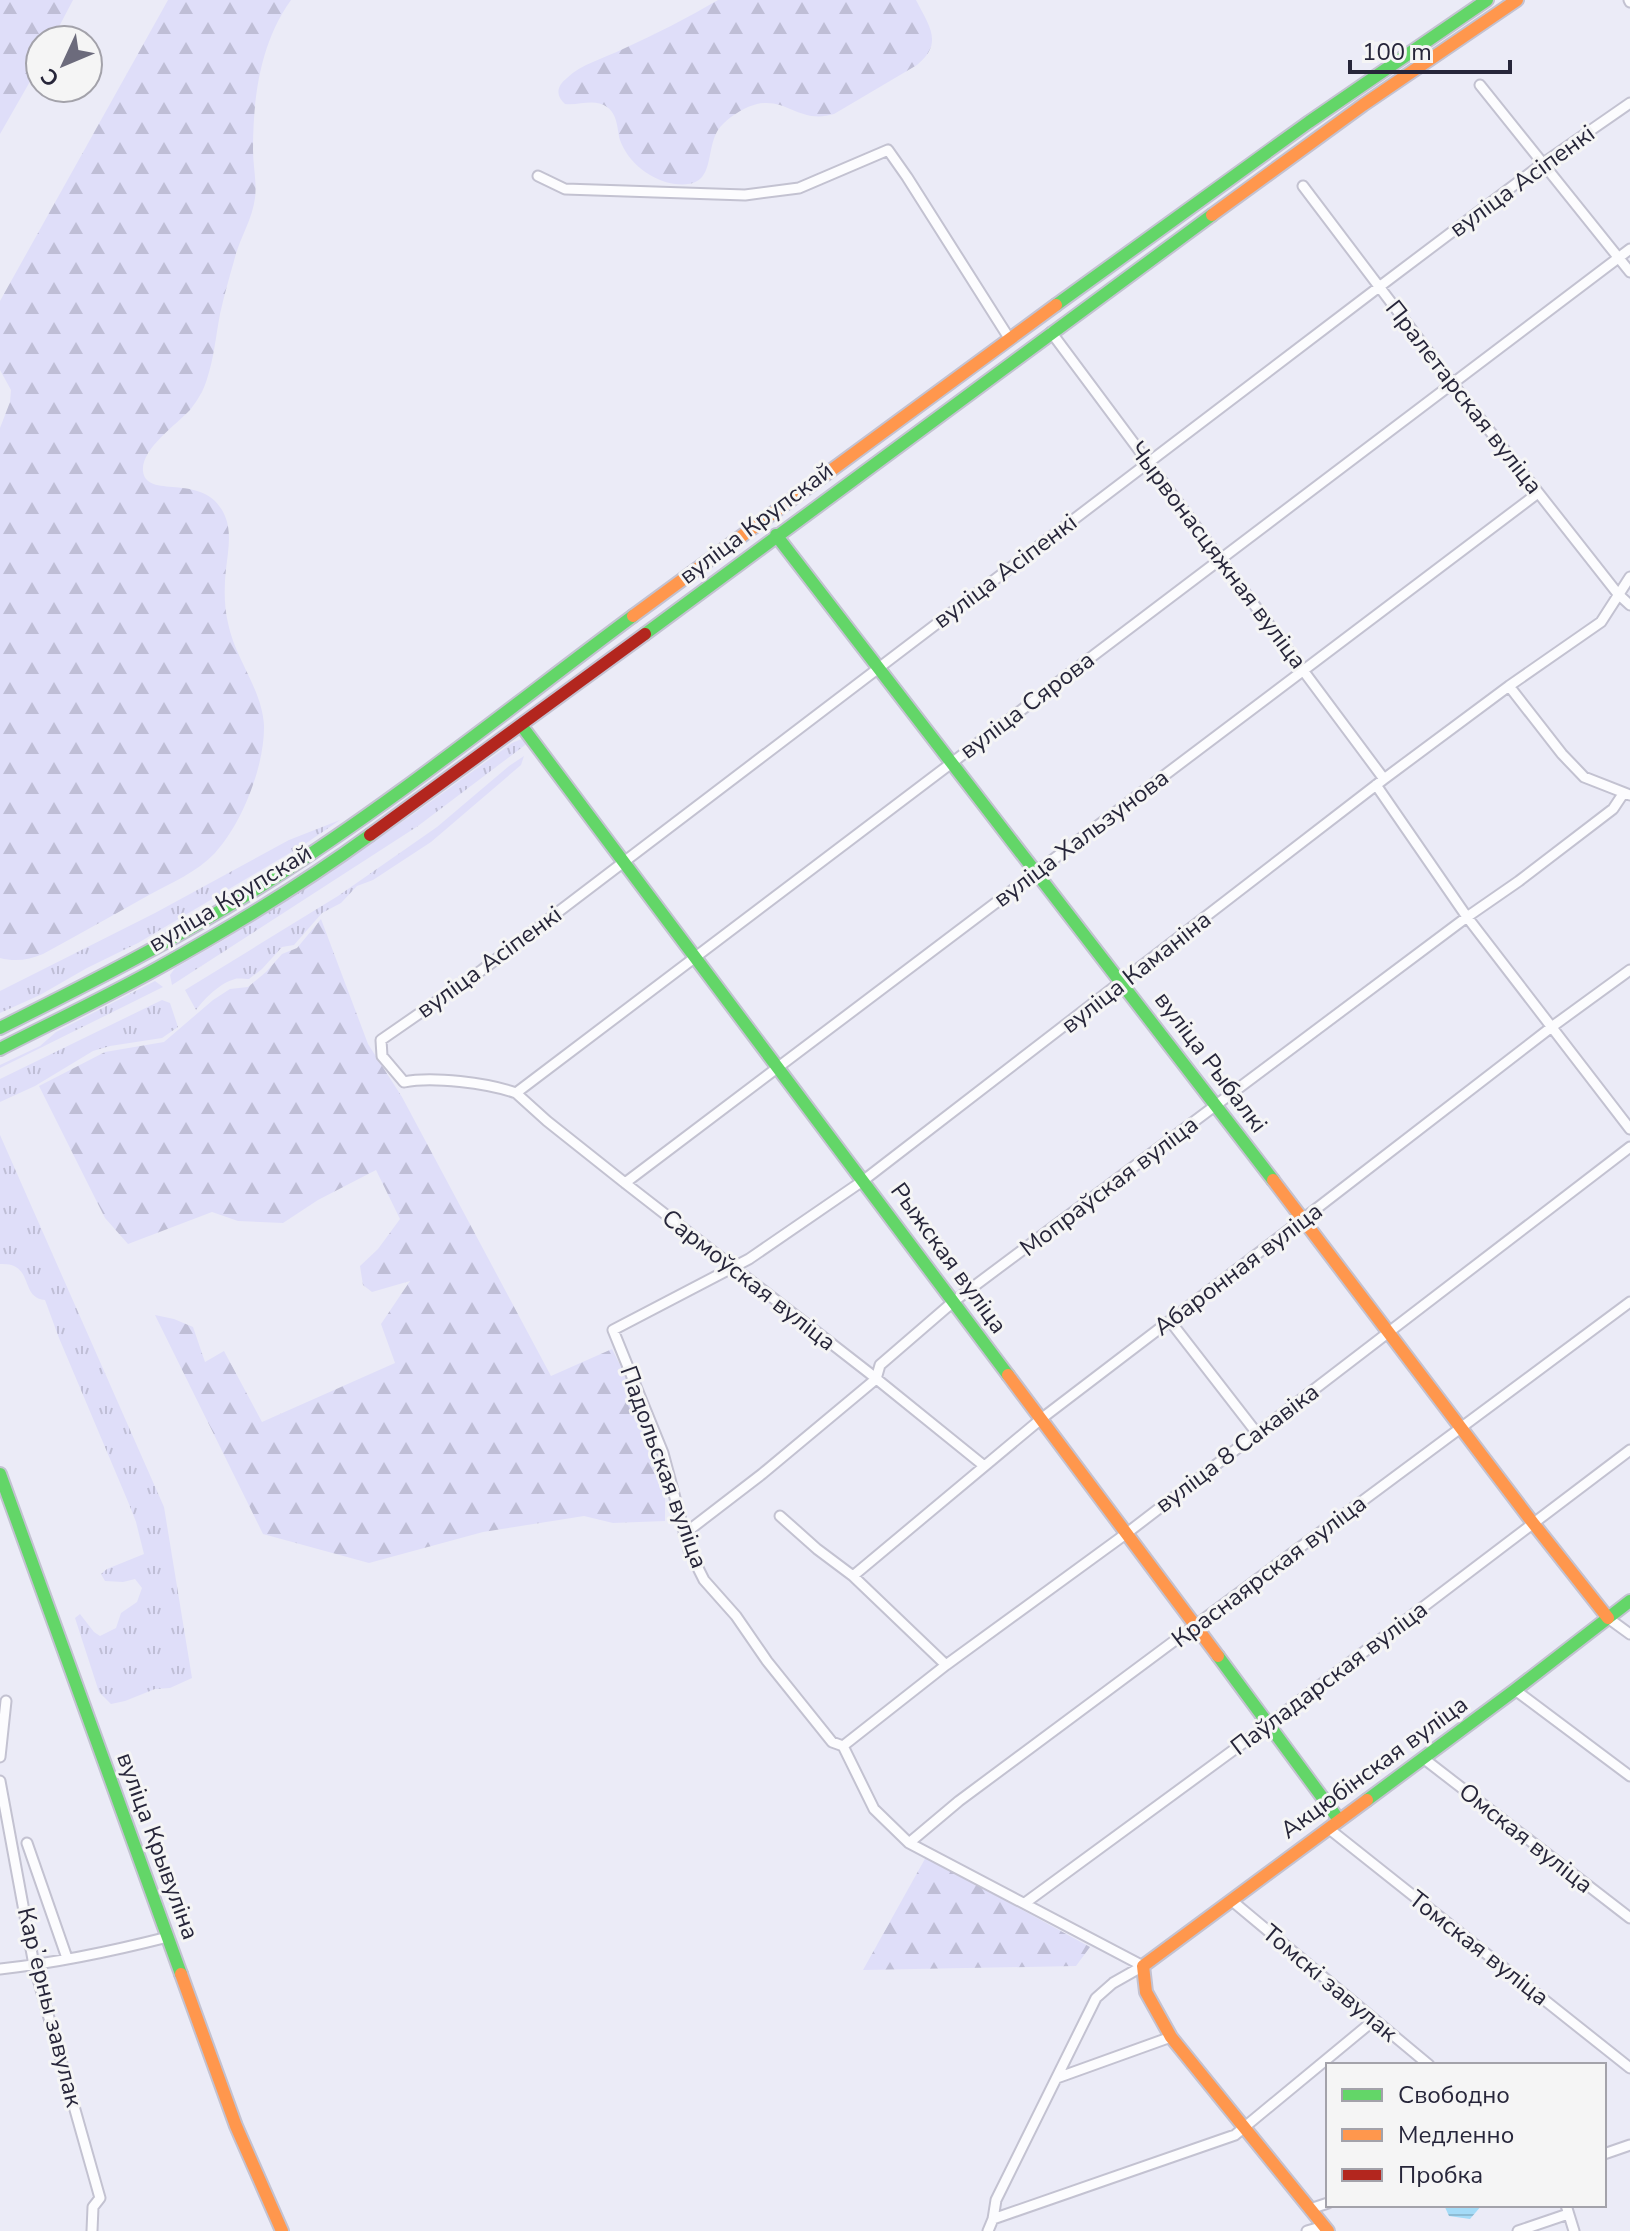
<svg xmlns="http://www.w3.org/2000/svg" width="1630" height="2231" viewBox="0 0 1630 2231" font-family="'Nunito Sans',sans-serif">
	<style>
		.grass { fill: url(#grass-tufts) }
		.forest { fill: url(#forest-firs) }
		.water { fill: url(#water-rules) }
		.lines { fill: none; stroke-linecap: round; stroke-linejoin: round }
		.street-casing { stroke: #c3c2d1; stroke-width: 13 }
		.fast-casing { stroke: #c3c2d1; stroke-width: 16 }
		.slow-casing { stroke: #c3c2d1; stroke-width: 16 }
		.jam-casing { stroke: #c3c2d1; stroke-width: 16 }
		.street { stroke: #fcfcfe; stroke-width: 9 }
		.fast { stroke: #63d668; stroke-width: 12 }
		.slow { stroke: #ff974d; stroke-width: 12 }
		.jam { stroke: #b3261e; stroke-width: 12 }
		.labels { text-anchor: middle; stroke-width: 6; stroke-linejoin: round; paint-order: stroke }
		.street-label { font-size: 24px; fill: #27263a; stroke: #f5f5f5 }
	</style>
	<defs>
		<pattern id="grass-tufts" width="24" height="20" patternUnits="userSpaceOnUse" patternTransform="scale(2)"><rect width="24" height="20" fill="#dfdef9"/><path d="M3 7l-1-3M5 7V3M7 7l1-3M15 17l-1-3M17 17v-4M19 17l1-3" fill="none" stroke="#bfbed6"/></pattern>
		<pattern id="forest-firs" width="22" height="20" patternUnits="userSpaceOnUse" patternTransform="scale(2)"><rect width="22" height="20" fill="#dfdef9"/><path d="M5 1l3.5 6h-7zM16 11l3.5 6h-7z" fill="#bfbed6"/></pattern>
		<pattern id="water-rules" width="6" height="5" patternUnits="userSpaceOnUse" patternTransform="scale(2)"><rect width="6" height="5" fill="#a4dbf7"/><path d="M0 2.5h6" fill="none" stroke="#8dbcd4"/></pattern>
	</defs>
	<rect width="100%" height="100%" fill="#ebebf7"/>
	<path class="grass" d="M524,738L529,742L418,826L172,985L170,975L175,968L222,941L299,892L415,813L512,743Z
		M524,756L521,765L431,842L373,880L357,886L341,903L322,913L294,945L282,947L262,969L249,979C246,979 237,978 235,979C220,983 205,998 196,1010L185,990L338,896L437,827L509,766Z
		M340,820L305,844L138,943L87,968L40,995L0,1013V991L155,913L289,840Z
		M155,981L163,987L0,1068V1065L40,1046L56,1032Z
		M162,1000L170,1003L178,1027L162,1038L110,1046L93,1051L35,1086L0,1102V1079Z
		M0,1135L164,1507L192,1678L170,1688L155,1689L125,1701L111,1704L99,1692L75,1618L80,1614L94,1632L100,1636L116,1628L121,1613L137,1602L142,1588L135,1579L123,1582L105,1581L101,1574L107,1569L144,1554L136,1522L129,1504L59,1338L45,1300C19,1298 35,1262 0,1264Z"/>
	<path class="forest" d="M0,0H73L52,40H40V64L0,134Z
		M168,0H291C260,43 253,98 253,150C253,166 257,182 255,198C252,221 239,239 234,261C229,278 224,296 220,314C216,335 214,358 207,379C204,390 197,401 190,410C176,425 141,449 143,471C146,501 206,470 225,516C232,532 228,552 226,569C224,587 224,606 228,623C235,659 262,689 264,725C265,765 242,824 215,853C197,872 171,883 149,895C114,915 79,934 43,954C29,960 15,962 0,958V428L10,402L11,390L0,370V301Z
		M718,0H916C929,26 944,43 917,65L834,114C791,127 781,81 731,117C726,121 721,125 718,130C704,153 717,189 675,184C652,181 628,163 620,140C617,129 618,115 607,107C594,98 579,106 565,104C555,95 557,86 567,78C581,64 605,58 623,49C656,34 687,18 718,0Z
		M321,919L368,1044L402,1097L551,1376L612,1349L659,1441L665,1492V1521L613,1523L584,1516L483,1532L369,1563L263,1534L155,1315L174,1319L193,1327L205,1362L224,1351L262,1422L395,1363L381,1324L410,1281L372,1292L363,1285L360,1266L378,1249L400,1219L376,1170L318,1200L283,1223L238,1221L212,1212L128,1244L105,1218L39,1086L105,1052L164,1042L213,1000L230,989L248,987L266,972L282,954L297,948Z
		M926,1857L1090,1947L1076,1966L863,1970Z"/>
	<path class="water" d="M1444,2205H1482L1470,2219L1449,2216Z"/>
	<g class="lines">
		<defs>
			<path id="street" d="M1629,0L1630,2
				M1480,85L1630,272
				M1630,103L1542,164L1379,287L482,970L381,1040L382,1056L404,1082C432,1076 488,1083 516,1093L1630,249
				M538,176L565,189L745,195L799,188L888,150L907,177L1009,338
				M1303,186L1452,383L1618,594L1630,605
				M1051,332L1384,779
				M1509,686L1562,754L1584,777L1630,795
				M1376,785L1467,917L1630,1129
				M516,1093L547,1121L625,1183L868,1372L983,1465
				M625,1183L1538,493
				M1170,1321L1256,1432
				M780,1516L817,1549L853,1576L946,1665
				M684,1534L762,1474L876,1379L880,1365L953,1302L1467,917L1519,881L1613,809L1623,794
				M853,1576L1041,1419L1303,1219L1553,1026L1630,970
				M1608,1618L1630,1634
				M1515,1690L1630,1776
				M843,1746L832,1742L767,1661L736,1616L704,1580L689,1550L663,1453L613,1330L749,1259L864,1180L1384,779L1509,686L1601,622L1630,577
				M843,1746L946,1665L1127,1533L1630,1147
				M843,1746L874,1809L909,1843L1143,1966
				M0,1757L6,1701
				M1423,1758L1630,1918
				M0,1781L34,1965L100,2198L93,2207L92,2231
				M1328,1828L1630,2068
				M27,1843L67,1958
				M909,1843L959,1801L1630,1302
				M1231,1900L1429,2065
				M1025,1903L1269,1724L1630,1450
				M0,1969C56,1963 113,1951 168,1937
				M1057,2078L1171,2037
				M1604,2154L1630,2145
				M1566,2205L1574,2231
				M1310,2209L1328,2203
				M993,2219L1235,2135L1373,2021
				M988,2231L993,2219L996,2200L1096,1998L1113,1983L1143,1966
				M1307,2231L1324,2226
				M1518,2231L1568,2214"/>
			<path id="fast" d="M1056,305L1309,122L1487,0
				M776,535L1273,1180
				M645,634L1212,215
				M521,725L1008,1375
				M0,1028C90,983 180,937 266,883C394,802 512,706 633,616
				M0,1049C53,1022 106,997 158,968C230,928 303,884 370,835
				M0,1474L181,1974
				M1218,1656L1339,1820
				M1367,1800L1515,1690L1630,1601"/>
			<path id="slow" d="M1212,215L1363,105L1517,0
				M633,616L1056,305
				M1273,1180L1533,1523L1608,1618
				M1008,1375L1218,1656
				M181,1974L236,2126L282,2231
				M1328,2231L1171,2037L1146,1992L1143,1966L1367,1800"/>
			<path id="jam" d="M370,835L645,634"/>
		</defs>
		<use href="#street" class="street-casing"/>
		<use href="#fast" class="fast-casing"/>
		<use href="#slow" class="slow-casing"/>
		<use href="#jam" class="jam-casing"/>
		<use href="#street" class="street"/>
		<use href="#fast" class="fast"/>
		<use href="#slow" class="slow"/>
		<use href="#jam" class="jam"/>
	</g>
	<g class="labels">
		<g class="street-label">
			<text transform="translate(1522 181) rotate(-36)" y="8">вуліца Асіпенкі</text>
			<text transform="translate(1464 397) rotate(52)" y="8">Пралетарская вуліца</text>
			<text transform="translate(756 523) rotate(-37)" y="8">вуліца Крупскай</text>
			<text transform="translate(1218 555) rotate(53)" y="8">Чырвонасцяжная вуліца</text>
			<text transform="translate(1005 571) rotate(-37)" y="8">вуліца Асіпенкі</text>
			<text transform="translate(1027 705) rotate(-37)" y="8">вуліца Сярова</text>
			<text transform="translate(1081 838) rotate(-37)" y="8">вуліца Хальзунова</text>
			<text transform="translate(230 898) rotate(-31)" y="8">вуліца Крупскай</text>
			<text transform="translate(489 962) rotate(-36)" y="8">вуліца Асіпенкі</text>
			<text transform="translate(1136 972) rotate(-38)" y="8">вуліца Каманіна</text>
			<text transform="translate(1211 1062) rotate(53)" y="8">вуліца Рыбалкі</text>
			<text transform="translate(1109 1186) rotate(-37)" y="8">Мопраўская вуліца</text>
			<text transform="translate(949 1258) rotate(54)" y="8">Рыжская вуліца</text>
			<text transform="translate(1238 1269) rotate(-37)" y="8">Абаронная вуліца</text>
			<text transform="translate(749 1280) rotate(38)" y="8">Сармоўская вуліца</text>
			<text transform="translate(1237 1448) rotate(-37)" y="8">вуліца 8 Сакавіка</text>
			<text transform="translate(664 1467) rotate(70)" y="8">Падольская вуліца</text>
			<text transform="translate(1269 1571) rotate(-37)" y="8">Краснаярская вуліца</text>
			<text transform="translate(1329 1678) rotate(-37)" y="8">Паўладарская вуліца</text>
			<text transform="translate(1374 1767) rotate(-36)" y="8">Акцюбінская вуліца</text>
			<text transform="translate(1526 1838) rotate(38)" y="8">Омская вуліца</text>
			<text transform="translate(158 1846) rotate(70)" y="8">вуліца Крывуліна</text>
			<text transform="translate(1479 1948) rotate(38)" y="8">Томская вуліца</text>
			<text transform="translate(1330 1983) rotate(40)" y="8">Томскі завулак</text>
			<text transform="translate(50 2007) rotate(76)" y="8">Карʼерны завулак</text>
		</g>
	</g>
	<rect x="1326" y="2063" width="280" height="144" fill="#f5f5f5" stroke="#a3a2aa" stroke-width="2"/>
	<rect x="1342" y="2089" width="40" height="12" fill="#63d668" stroke="#a3a2aa" stroke-width="2"/>
	<text x="1398" y="2103" font-size="24" fill="#27263a">Свободно</text>
	<rect x="1342" y="2129" width="40" height="12" fill="#ff974d" stroke="#a3a2aa" stroke-width="2"/>
	<text x="1398" y="2143" font-size="24" fill="#27263a">Медленно</text>
	<rect x="1342" y="2169" width="40" height="12" fill="#b3261e" stroke="#a3a2aa" stroke-width="2"/>
	<text x="1398" y="2183" font-size="24" fill="#27263a">Пробка</text>
	<g transform="translate(64 64) rotate(226)"><circle r="38" fill="#f5f5f5" stroke="#a3a2aa" stroke-width="2"/>
	<path d="M0-6L14 30L0 20L-14 30Z" fill="#6c6b7c"/>
	<text y="-12" font-size="22" font-weight="bold" text-anchor="middle" fill="#27263a">С</text>
	</g>
	<path d="M1350 60v12h160v-12" fill="none" stroke="#27263a" stroke-width="4"/>
	<text x="1362" y="60" font-size="24" fill="#27263a" stroke="#f5f5f5" stroke-width="6" paint-order="stroke">100 m</text>
</svg>
